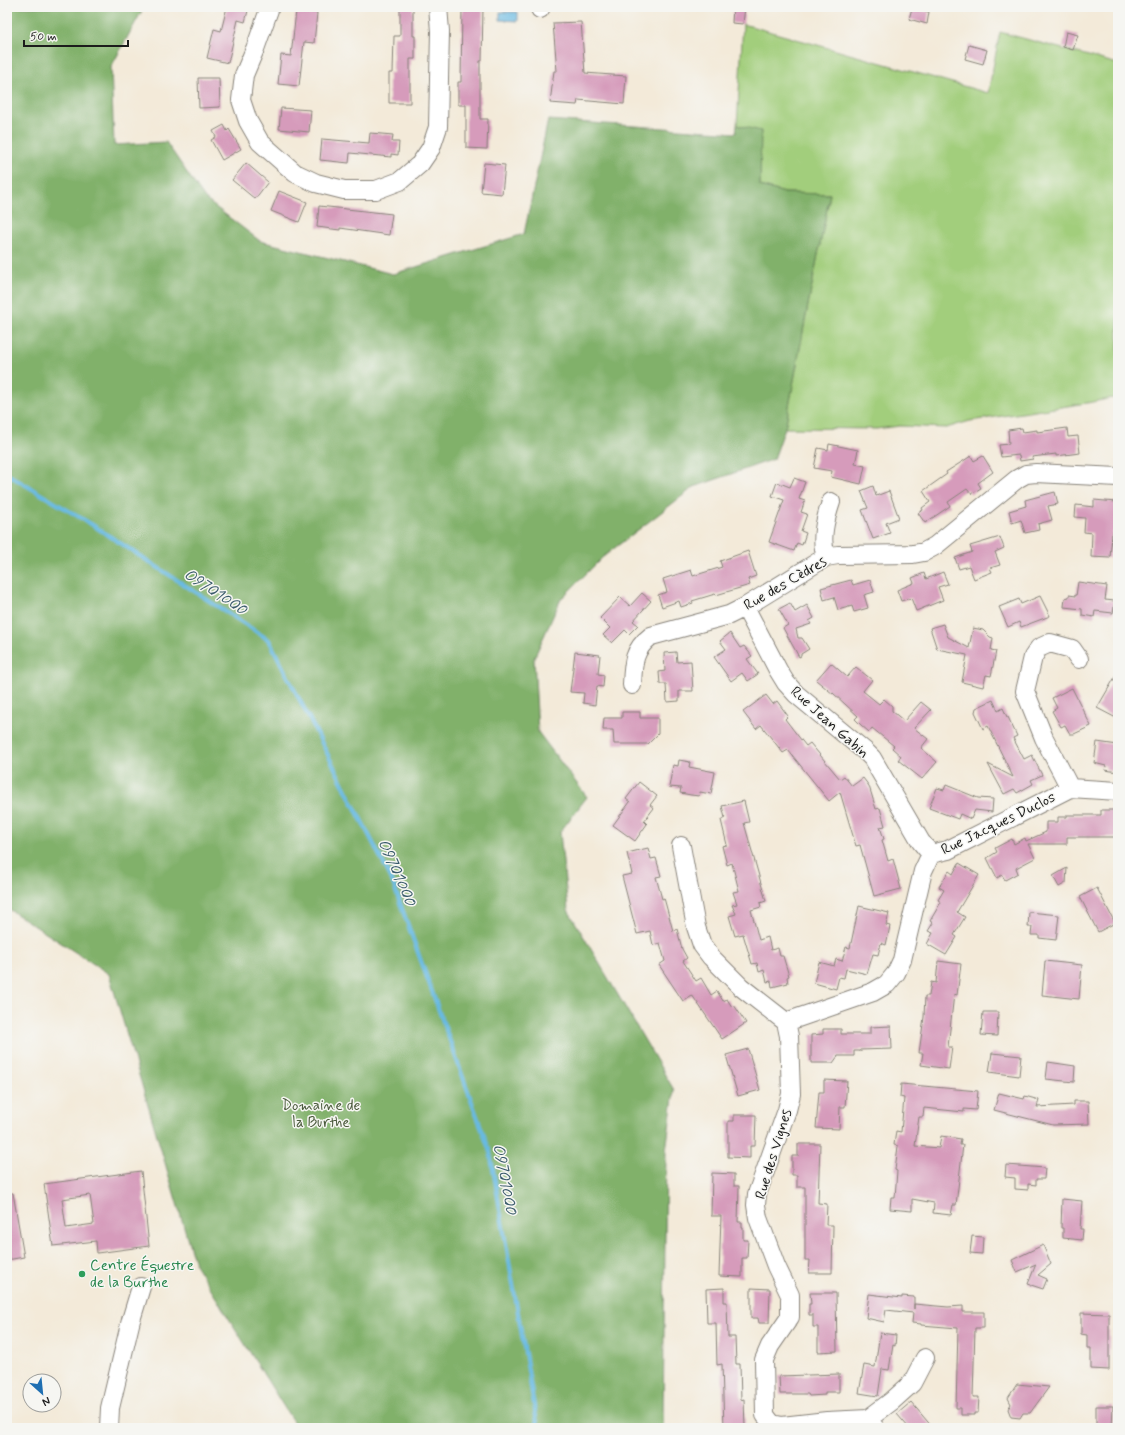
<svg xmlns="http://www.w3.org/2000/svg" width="1125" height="1435" viewBox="0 0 1125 1435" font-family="Mynerve,sans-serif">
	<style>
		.green { fill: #a2ce7b; stroke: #5f754c }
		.forest { fill: #81b16b; stroke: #4e6644 }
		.water { fill: #68bae3; stroke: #426b80 }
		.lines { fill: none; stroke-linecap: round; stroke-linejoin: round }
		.stream { stroke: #68bae3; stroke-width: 4 }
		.building { fill: #d69bbb; fill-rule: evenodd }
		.minor-casing { stroke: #88837a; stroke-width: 20 }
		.minor { stroke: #fff; stroke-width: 18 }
		.leisure-dot { fill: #2e9e5b; stroke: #f6f6f2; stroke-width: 1.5 }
		.labels { text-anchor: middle; stroke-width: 3; stroke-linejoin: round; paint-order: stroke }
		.street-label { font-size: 15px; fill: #1c1c1c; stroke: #f6f6f2 }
		.park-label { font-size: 15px; fill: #4b5a3d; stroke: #f6f6f2 }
		.leisure-label { font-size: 15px; fill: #27864d; stroke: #f6f6f2; text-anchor: start }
		.water-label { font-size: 16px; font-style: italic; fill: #3a5b6c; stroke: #f6f6f2 }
	</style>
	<rect width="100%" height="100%" fill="#f6f6f2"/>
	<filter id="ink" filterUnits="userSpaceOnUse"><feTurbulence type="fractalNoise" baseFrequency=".025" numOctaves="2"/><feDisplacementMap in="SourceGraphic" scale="8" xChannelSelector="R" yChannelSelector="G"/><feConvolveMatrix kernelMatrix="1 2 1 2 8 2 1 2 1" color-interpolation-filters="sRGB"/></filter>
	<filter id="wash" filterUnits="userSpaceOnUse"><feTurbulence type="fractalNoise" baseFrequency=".012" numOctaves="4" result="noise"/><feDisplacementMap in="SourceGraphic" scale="16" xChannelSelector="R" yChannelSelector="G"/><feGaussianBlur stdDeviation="0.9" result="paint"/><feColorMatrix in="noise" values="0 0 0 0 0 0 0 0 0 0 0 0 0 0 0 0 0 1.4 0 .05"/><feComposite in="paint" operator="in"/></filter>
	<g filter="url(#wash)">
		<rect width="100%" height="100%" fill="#f3ead9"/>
		<path class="green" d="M743,24L988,93L1000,32L1118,64V397L1087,403L970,421L946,428L900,426L876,429L785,428L808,305L830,194L785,193L760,186V132L737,125Z"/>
		<path class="forest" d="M7,7H144L111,67L114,145L166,142L205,199L260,241L393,274L524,234L548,120L736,133L737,125L761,131L760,186L785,193L830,194L808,305L785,428L774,459L694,487L603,557L561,599L534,658L538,732L587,797L560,832L568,910L674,1090L666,1151L663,1428H297L195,1264L109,974L7,908Z"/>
		<path class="water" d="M500,12H518V21L500,20Z"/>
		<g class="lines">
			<path class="stream" d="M7,474L91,524L269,640L391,878L490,1152L538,1428"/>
		</g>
		<g id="blocks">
			<path class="building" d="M227,7H249L245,22L238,20L228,63L207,58L214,29L221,31Z
				M400,7H413V36H415V59H410V103H389V73H393L394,36H400Z
				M462,7H483L482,61H480V119H488L487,149L466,148V105H458V82H461Z
				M733,7H745L743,24L732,23Z
				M912,8L929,12L927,24L909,19Z
				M296,11L317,13L314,43L304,42L299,86L278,84L281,55L291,56Z
				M581,22L585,73L626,76L624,104L578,100L577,105L550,103L554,71H557L553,23Z
				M1066,32L1078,35L1073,50L1063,47Z
				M969,45L987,50L983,64L965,59Z
				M198,78H219L220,107L199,108Z
				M281,108L311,110L309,132L279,129Z
				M224,125L227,131L229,129L241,149L222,160L211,140L216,137L213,131Z
				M370,133L393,135L392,142H399L398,155L391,154V157L350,153L349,163L320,160L322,139L369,143Z
				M246,163L268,182L255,199L232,180Z
				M484,163L505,165L502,194L481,192Z
				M279,191L307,202L299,222L271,211Z
				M319,206L392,214L389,235L340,228V230L317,227Z
				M1022,428L1023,432L1037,430V432L1067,428L1068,437L1078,436L1080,453L1056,456V454L1032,457L1033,459L1020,461L1019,455L1001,457L999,445L1009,444L1008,430Z
				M829,444L858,450L855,464L865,466L861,484L831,477L832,471L814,468L818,448L828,450Z
				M971,456L974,461L983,456L993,472L978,483L981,488L971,494L967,489L948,502L950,506L925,523L918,513L923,510L922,508L930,502L923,491L947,474L946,472Z
				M794,478L805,482L799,499L805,501L801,512L807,514L801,531L806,533L802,545L797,543L794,551L769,542L784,500L772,496L777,482L790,487Z
				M873,486L876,496L889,491L899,518L886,523L890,533L873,539L862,510L868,508L861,491Z
				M1055,492L1058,504L1048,506L1052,520L1038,524L1039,530L1025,533L1021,520L1012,523L1009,511L1026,506L1025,500Z
				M1094,500L1116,502V508H1118V531H1113V534H1112L1110,558L1091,557L1092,533L1084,532L1085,518L1075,517L1076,505L1094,507Z
				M1000,537L1004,548L995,552L1000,565L990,568L992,572L974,579L969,566L959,569L955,558L972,552L970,546Z
				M748,551L756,576L748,579L750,585L716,595L715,594L692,601L693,603L681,607L679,601L662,607L658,595L667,592L663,579L691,570L693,576L722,567L720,561Z
				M943,572L948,584L938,587L943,600L916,611L911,598L901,601L897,590L914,583L912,578L924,573L926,579Z
				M851,580L853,585L870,580L874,592L864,595L868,608L854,612L852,606L838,610L834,597L824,600L821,588Z
				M1078,582L1107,586L1105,600L1115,601L1113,613L1095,611L1094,617L1082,615V609L1064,607L1065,598L1069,597V595L1076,596Z
				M642,593L651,601L633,621L638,625L629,634L625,630L612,643L603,635L610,628L600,618L620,597L630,606Z
				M1040,596L1050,616L1021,627L1019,622L1008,627L999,607L1019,599L1021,604Z
				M790,603L795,612L807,605L814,618L809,621L811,624L796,629L798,638H802L809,649L801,654V656L799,657L783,628L788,625L779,609Z
				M943,624L948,637L969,648L973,628L983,630L990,637L993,638L991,650L996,651L991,676L986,675L983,687L962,682L967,655L937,649L930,628Z
				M730,633L740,648L744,646L752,656L747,659L758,674L748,681L742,673L731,681L714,657L726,649L720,641Z
				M575,652L600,655L598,674L604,675L603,687L597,686L595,705L583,703L584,693L570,692Z
				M676,652L677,662L691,661L693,691H679V701L667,702L666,684H660L659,672L665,671L664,653Z
				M831,663L847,677L856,667L872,680L863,691L879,704L884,699L892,706V711L904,721L921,702L931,710L914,728L928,739L921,748L937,762L922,779L898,760L901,756L892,748L894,746L872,728L869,732L861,725L855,719L858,716L833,693V694L816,680Z
				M1118,672V719L1097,708Z
				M1072,688L1091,726L1074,734H1070L1065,725L1061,727L1052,711L1057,708L1052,698Z
				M766,695L773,704L777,701L788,716L785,719L798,736L806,746L810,743L840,779L844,776L852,786L863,778L869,786L876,809L880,808L885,826L880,827L884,839L882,840L888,861L893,859L901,889L874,896L860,845L856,846L840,792L829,801L788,750L783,753L761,725L756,729L743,712Z
				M993,700L998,711L1003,708L1007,717H1008L1017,736L1013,738L1024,759L1032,755L1042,775L1031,780L1033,784L1017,793L1014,789L1004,794L988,764L1013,777L988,726L983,729L975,712L976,708Z
				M622,712H640V718H658V734L648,744H614L613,730H603L604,718H622Z
				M1097,742L1118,745V772L1105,770L1106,766L1094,763Z
				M679,760L690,762L689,767L715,772L711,794L700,792L699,796L691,795L680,793L681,788L669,787L673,765L678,766Z
				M639,782L657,796L650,805L654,808L644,821L647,824L635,841L613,825L630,802L626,799Z
				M946,785L978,798L993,799L992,812L975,810L971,819L960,814L958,819L929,808L937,788L944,790Z
				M744,801L749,822L744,823L766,901L760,903L761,907L751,910L759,940L768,937L771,950L778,948L780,956H783L789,976L787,977L788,983L772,987L771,981L767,982L764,970L759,972L757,963L752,964L743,934L735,936L729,916L736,914L732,905L737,904L733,892L739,891L732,863L727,865L722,846L727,845L721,820L725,818L722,806Z
				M1101,810H1118V837H1067V844H1028L1035,858L1016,868L1018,873L1005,880L1002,875L997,878L987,858L997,852L995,848L1012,839L1014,844L1025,838L1026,841L1046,832V822H1058V817H1067V815H1101Z
				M648,848L651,859L656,858L661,876L656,877L662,899L664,898L673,931L677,929L682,949L687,958L683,961L696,981L701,978L711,995L717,991L723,1001L727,999L732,1007L734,1005L746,1023L722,1039L692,995L683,1001L659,965L665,961L660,943L653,945L650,931L637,934L622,876L632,874L627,853Z
				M959,863L979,875L957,912L965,917L954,935L957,937L946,955L927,944L933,933L928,931L933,923L930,921L941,902L938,900L944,890L939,887L949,871L953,874Z
				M1067,868L1066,883L1059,887L1053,876Z
				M1097,888L1115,923L1098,932L1080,897Z
				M859,906L889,913L886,925L890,926L886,945L881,943L878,955L873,954L867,974L846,969L844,978L839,977L836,989L814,983L819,962L834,966L836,959L842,961L846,947L850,948Z
				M1029,912L1059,915L1056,940L1039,938V935H1031L1032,927H1028Z
				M938,961L961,964L957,995L954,994L948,1047H952L949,1069L921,1065L923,1053H919L924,1017L925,996H929L931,982L936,983Z
				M1045,961L1082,965L1079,999L1042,995Z
				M983,1012H998L997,1036L981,1035Z
				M891,1026L892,1049L860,1050V1051H854V1056H838L833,1063H811V1035L823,1034V1029H841V1034H870V1027Z
				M748,1049L760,1090L738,1096L726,1055Z
				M992,1053L1021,1056L1019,1076L989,1072Z
				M1048,1062L1075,1066L1074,1082L1046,1079Z
				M824,1080L847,1081L845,1107H840L839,1129L816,1128L819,1092H824Z
				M901,1084L978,1091L976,1110L964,1109V1112L924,1108L923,1117H919L915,1146L939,1148L941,1136L961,1139L960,1145H963L956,1205H953L951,1215L933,1213L934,1203L912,1199V1211L890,1209L891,1197H895L897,1171L895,1170L898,1146L894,1145L896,1131L901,1132L904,1098L900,1097Z
				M999,1093L1024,1099L1025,1096L1039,1100L1037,1107L1074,1105V1101H1088L1089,1124L1053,1125L994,1110Z
				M734,1115H756L755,1146H750V1158L728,1157V1121H734Z
				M798,1144H820L818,1203L827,1204L826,1225H833L832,1273H809L810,1260H805V1187H797V1175H792V1156H798Z
				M1006,1165L1045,1168L1044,1179H1036V1185L1028,1184V1190L1015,1189V1178L1005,1177Z
				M141,1171L149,1246L97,1253L96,1241L53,1246L44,1184ZM90,1195L94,1224L66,1228L62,1199Z
				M712,1173L734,1174V1186H739L738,1222H742V1227H743V1240H748L747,1258H742V1277L719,1276L721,1216H711Z
				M7,1193H13L24,1257L7,1260Z
				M1062,1199L1082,1201L1080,1229H1083L1082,1240L1063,1238V1228H1061Z
				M972,1236L983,1237L982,1254L970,1253Z
				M1043,1245L1051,1264L1038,1275L1047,1279L1043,1289L1028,1284L1036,1264L1017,1272L1012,1260Z
				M724,1288V1302H727L728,1337H735L736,1364H740L741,1400L744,1399L745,1428H724L722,1364L717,1365L716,1323H707L706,1289Z
				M751,1288L770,1289L769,1323H759L758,1318H751Z
				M810,1293H836L837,1351L818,1352V1327H813V1315H809V1304H811Z
				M869,1294L902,1298V1296L914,1297V1309V1304L948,1307L963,1306V1312H984V1328H975L973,1397H979L978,1413H974V1415H961V1408H956L958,1328L921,1325V1324L912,1323L913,1313L886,1310L884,1322L866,1318Z
				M1081,1313L1109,1314V1370L1091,1369V1348H1087V1335L1081,1334Z
				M880,1333L896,1335L895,1346L893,1345L889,1370L882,1369L878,1396L859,1393L864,1365L875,1367Z
				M839,1374V1392H825V1395L809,1396L808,1394H780L779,1376Z
				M1017,1384L1049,1387L1030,1413H1023L1020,1418L1011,1417L1008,1409L1011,1404L1008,1398Z
				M911,1402L933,1428H909L897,1414Z
				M1096,1406H1113L1112,1428H1096Z"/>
		</g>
	</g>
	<g filter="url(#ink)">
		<use href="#blocks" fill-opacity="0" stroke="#88837a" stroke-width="1"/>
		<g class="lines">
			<defs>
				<path id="minor" d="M270,7L255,49L244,75L241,100L248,121L260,142L295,173L316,183L344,190H376L400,181L420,164L431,148L438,127L440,31L438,7
					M540,9L541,7
					M826,557C820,539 825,520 831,502
					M745,607L778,670L786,683L796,694L866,752L872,758L921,842L931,854
					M632,685C633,663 633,650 651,636L729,615L745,607L826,557L838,555L913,554L924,552L935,546L1017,479L1026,474L1036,473L1118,477
					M1070,788L1044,738L1025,691L1033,657L1039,648L1050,643L1072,649L1079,659
					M681,846L696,927L702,945L711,957L741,987L786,1022L873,992L887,984L896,973L902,960L923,871L931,854L948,850L1070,788L1118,791
					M786,1022L789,1036L791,1094L787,1110L757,1194L756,1205L758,1218L776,1266L790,1295V1317L770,1346L764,1360L765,1415L772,1424L782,1426L827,1421L868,1419L875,1428
					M868,1419L892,1401L912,1383L925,1358
					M109,1428L110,1408L131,1320L141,1287"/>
			</defs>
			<use href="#minor" class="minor-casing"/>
			<use href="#minor" class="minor"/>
		</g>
	</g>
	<circle class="leisure-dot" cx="82" cy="1274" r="4"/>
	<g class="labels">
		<g class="street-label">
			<text transform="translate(785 583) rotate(-30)" y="5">Rue des Cèdres</text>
			<text transform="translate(830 722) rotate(42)" y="5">Rue Jean Gabin</text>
			<text transform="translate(998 823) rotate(-26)" y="5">Rue Jacques Duclos</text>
			<text transform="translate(773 1154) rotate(-73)" y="5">Rue des Vignes</text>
		</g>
		<g class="park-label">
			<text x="321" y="1110">Domaine de<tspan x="321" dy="17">la Burthe</tspan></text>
		</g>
		<g class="leisure-label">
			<text x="90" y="1270">Centre Équestre<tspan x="90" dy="17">de la Burthe</tspan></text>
		</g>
		<g class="water-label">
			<text transform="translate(216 591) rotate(33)" y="6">O9701000</text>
			<text transform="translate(398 872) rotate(66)" y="6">O9701000</text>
			<text transform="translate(506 1179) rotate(79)" y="6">O9701000</text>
		</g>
	</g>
	<rect width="1125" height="1435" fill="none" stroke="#f6f6f2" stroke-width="24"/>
	<g transform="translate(42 1393) rotate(153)"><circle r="19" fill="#f6f6f2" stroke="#9f9f9c"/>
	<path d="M0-3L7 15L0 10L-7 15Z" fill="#1f6fb2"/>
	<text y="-6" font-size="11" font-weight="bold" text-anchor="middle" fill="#1c1c1c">N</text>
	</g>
	<path d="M24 40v6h104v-6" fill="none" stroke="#1c1c1c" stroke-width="2"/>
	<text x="30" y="40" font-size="12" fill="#1c1c1c" stroke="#f6f6f2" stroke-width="3" paint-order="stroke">50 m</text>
</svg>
